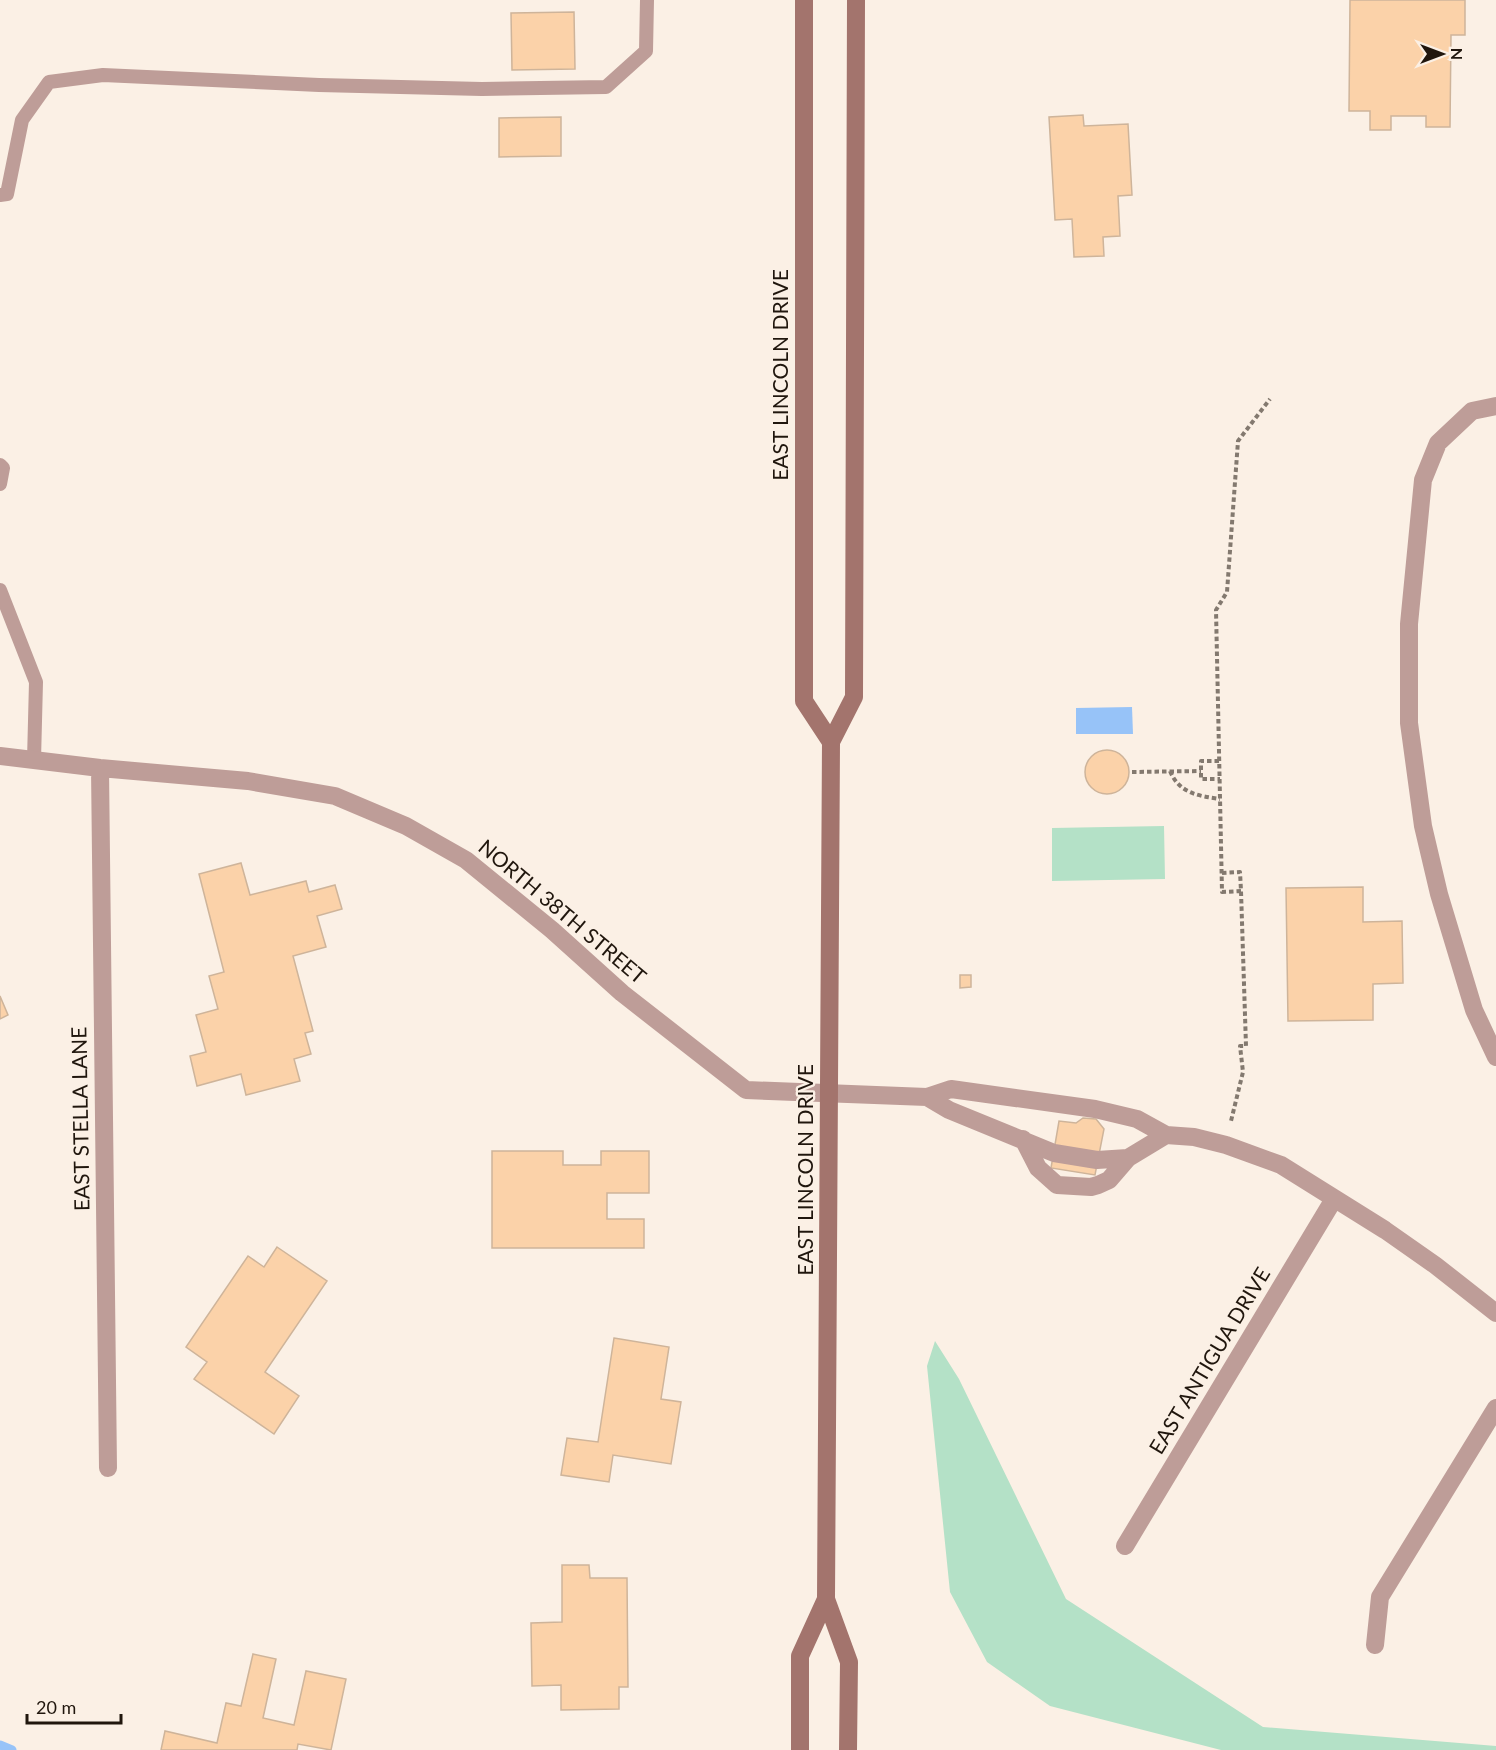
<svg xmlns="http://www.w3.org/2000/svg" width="1496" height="1750" viewBox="0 0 1496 1750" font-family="Lato,sans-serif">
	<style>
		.green { fill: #b4e1c7 }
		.water { fill: #97c3f8 }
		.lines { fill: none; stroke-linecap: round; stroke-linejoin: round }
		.stream { stroke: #97c3f8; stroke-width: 9 }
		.building { fill: #fbd2a9; stroke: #ceb49a; stroke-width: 1.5 }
		.path { stroke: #83796f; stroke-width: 4; stroke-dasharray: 4.5 3; stroke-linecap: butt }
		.lane { stroke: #be9d98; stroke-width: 14 }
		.street { stroke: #be9d98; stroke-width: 18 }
		.secondary { stroke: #a3746d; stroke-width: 18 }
		.labels { text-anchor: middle; stroke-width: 4.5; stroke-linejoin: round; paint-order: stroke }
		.street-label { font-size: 21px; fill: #20160d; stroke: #fbf0e5 }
	</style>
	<rect width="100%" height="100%" fill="#fbf0e5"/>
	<path class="green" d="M1164,826L1165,879L1052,881V828Z
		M935,1341L959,1379L1066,1599L1263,1727L1496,1746V1750H1221L1050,1706L987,1662L950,1592L927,1366Z"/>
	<path class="water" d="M1132,707L1133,734H1076V708Z"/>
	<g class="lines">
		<path class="stream" d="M0,1745L12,1750"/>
	</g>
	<path class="building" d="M1350,0H1465V35H1451L1450,127H1426V116H1391V130H1370V111H1349Z
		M574,12L575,69L512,70L511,13Z
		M1083,115L1084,126L1128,124L1132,195L1118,196L1120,236L1103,237L1104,256L1074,257L1072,219L1055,220L1049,117Z
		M561,117V156L499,157V118Z
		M1085 772a22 22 0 1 1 44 0a22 22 0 1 1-44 0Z
		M241,863L250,895L306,881L309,892L335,885L342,909L317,916L326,947L293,956L313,1031L305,1033L311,1054L294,1059L300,1081L246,1095L241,1074L197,1086L190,1056L206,1052L196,1015L218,1009L209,976L224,972L199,874Z
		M1363,887V922L1402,921L1403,983L1373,984V1020L1288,1021L1286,888Z
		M960,975H971V987L960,988Z
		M0,996L8,1015L0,1019Z
		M1083,1118L1096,1119L1104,1129L1095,1175L1051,1168L1059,1121L1076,1123Z
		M492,1151H563V1165H601V1151H649V1193H607V1219H644V1248H492Z
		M277,1247L327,1281L265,1372L299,1396L274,1434L194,1379L207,1362L186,1347L248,1256L264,1267Z
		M614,1338L669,1347L661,1399L681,1402L671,1464L613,1455L609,1482L561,1475L567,1438L598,1442Z
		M562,1565H589L590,1578H627L628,1687H619V1709L561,1710V1685L532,1686L531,1623L562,1622Z
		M253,1654L276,1659L263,1718L294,1725L306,1671L346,1679L331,1750L298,1744L297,1750H161L165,1731L217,1743L226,1703L241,1706Z"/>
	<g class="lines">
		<path class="path" d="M1219,761H1201V779H1220
			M1170,771C1179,793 1198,796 1220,799
			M1132,772L1201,771
			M1222,873L1240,872L1241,891L1246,1046H1240L1243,1072L1231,1121
			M1241,891L1222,892L1216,610L1227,592L1238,441L1270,399"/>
		<path class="lane" d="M0,195L7,194L22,120L49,82L103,75L319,85L482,89L606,87L646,51L647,0
			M0,465L3,468L0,484
			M0,590L36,682L34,760"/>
		<path class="street" d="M1496,406L1472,411L1438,443L1423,480L1409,624V723L1423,826L1439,894L1474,1010L1496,1057
			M0,756L100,768L248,781L335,796L406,826L466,860L552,930L622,993L746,1090L927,1097L951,1089L1095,1109L1137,1119L1166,1135L1194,1137L1226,1145L1281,1165L1385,1230L1435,1265L1496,1313
			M100,768L108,1468
			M927,1097L949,1110L1054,1153L1097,1160L1128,1158L1166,1135
			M1023,1139L1038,1168L1057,1185L1091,1187L1098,1185L1109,1180L1128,1158
			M1125,1546L1334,1199
			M1375,1645L1380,1597L1496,1408"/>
		<path class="secondary" d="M804,0V701L831,742
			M800,1750V1656L826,1599
			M848,1750L849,1662L826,1599L831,742L854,697L856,0"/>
	</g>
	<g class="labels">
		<g class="street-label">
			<text transform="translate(781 375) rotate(-90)" y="7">EAST LINCOLN DRIVE</text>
			<text transform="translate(562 912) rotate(40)" y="7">NORTH 38TH STREET</text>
			<text transform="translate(81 1119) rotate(-91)" y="7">EAST STELLA LANE</text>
			<text transform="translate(806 1170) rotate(-90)" y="7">EAST LINCOLN DRIVE</text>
			<text transform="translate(1210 1361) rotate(-59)" y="7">EAST ANTIGUA DRIVE</text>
		</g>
	</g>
	<g transform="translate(1442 54) rotate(90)" stroke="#fbf0e5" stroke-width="4.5" paint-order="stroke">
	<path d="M0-4.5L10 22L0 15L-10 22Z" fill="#20160d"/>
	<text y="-9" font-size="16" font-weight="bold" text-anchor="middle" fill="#20160d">N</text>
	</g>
	<path d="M27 1714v9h94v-9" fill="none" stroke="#20160d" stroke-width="3"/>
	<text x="36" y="1714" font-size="18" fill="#20160d" stroke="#fbf0e5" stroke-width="4.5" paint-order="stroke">20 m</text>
</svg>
